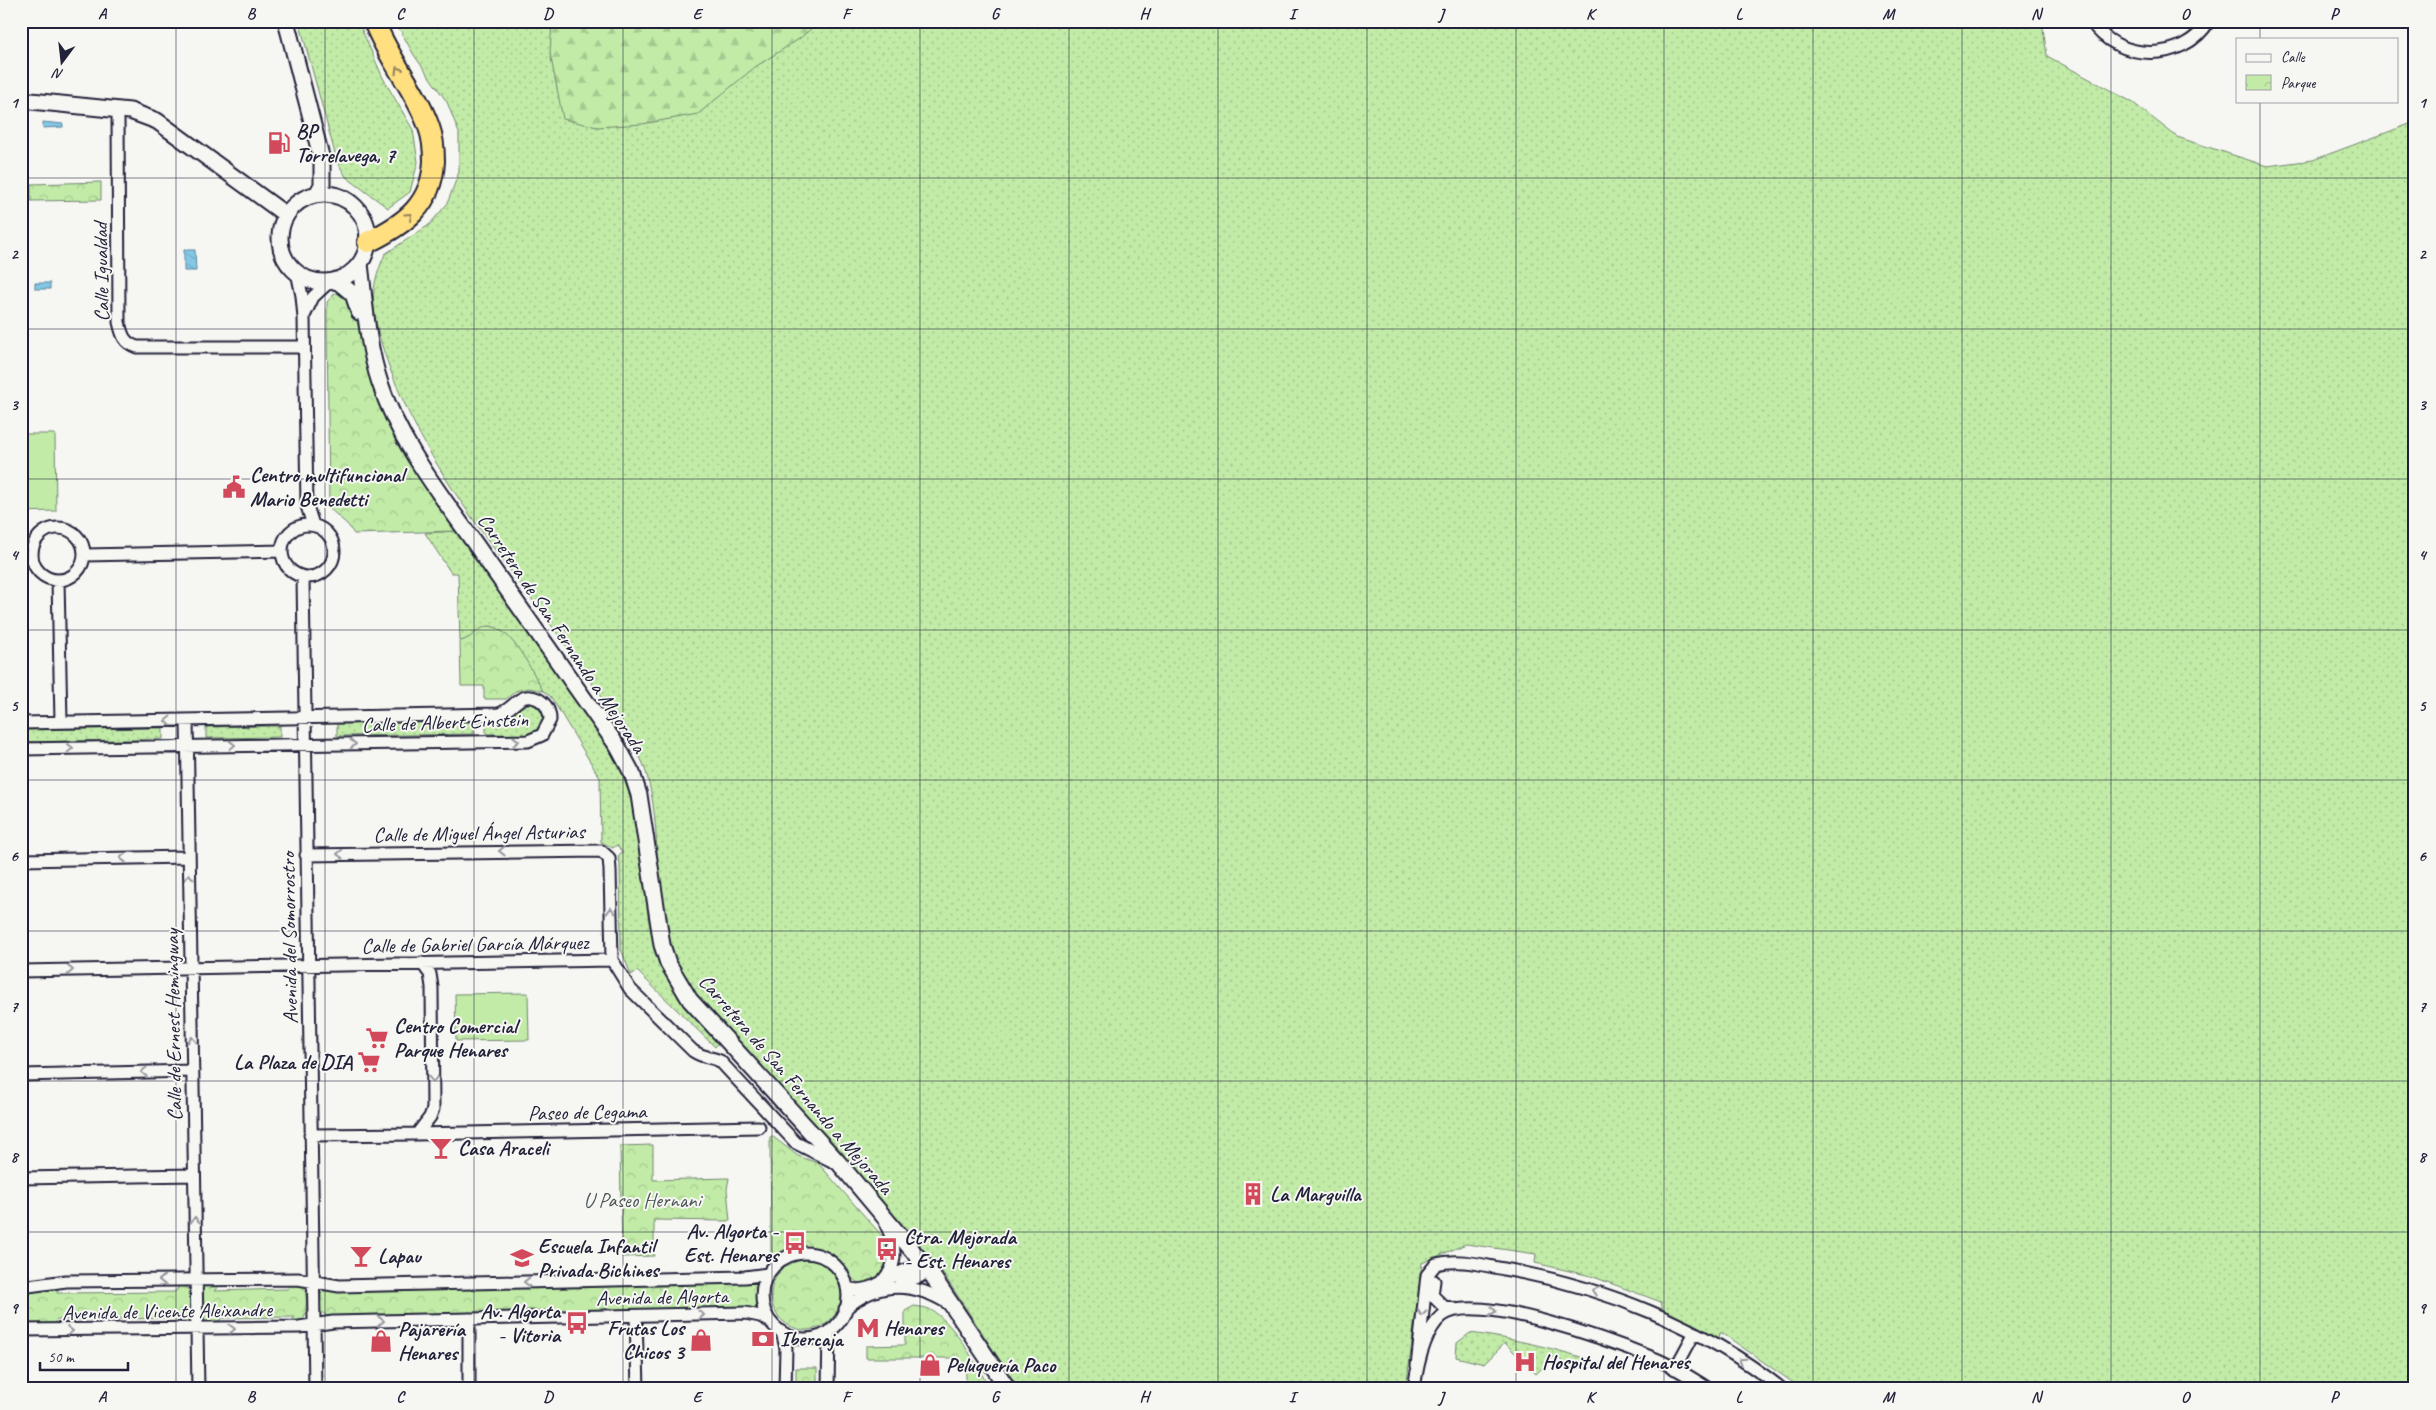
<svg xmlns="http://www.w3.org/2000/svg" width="2436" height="1410" viewBox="0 0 2436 1410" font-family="Caveat,sans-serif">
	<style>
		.grass { fill: url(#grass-dots); stroke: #728671 }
		.forest { fill: url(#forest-firs); stroke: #728671 }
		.park { fill: url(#park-crowns); stroke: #728671 }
		.pitch { fill: #c1eba7; stroke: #728671 }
		.water { fill: url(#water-waves); stroke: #5c85a0 }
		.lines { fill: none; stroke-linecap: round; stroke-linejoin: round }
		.street-casing { stroke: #22223b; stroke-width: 15 }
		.secondary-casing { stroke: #22223b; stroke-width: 19 }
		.highway-casing { stroke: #22223b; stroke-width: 24 }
		.street { stroke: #f6f6f2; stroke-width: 11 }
		.secondary { stroke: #f6f6f2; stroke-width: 15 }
		.highway { stroke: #ffdf80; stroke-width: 20 }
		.oneway { stroke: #90805e }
		.oneway2 { stroke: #9797a0 }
		.grid { fill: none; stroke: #22223b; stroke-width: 1; stroke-opacity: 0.55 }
		.labels { text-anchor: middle; stroke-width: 4; stroke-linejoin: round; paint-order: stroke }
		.poi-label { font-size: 21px; font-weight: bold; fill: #22223b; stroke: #f6f6f2; text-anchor: start }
		.street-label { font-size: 21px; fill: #22223b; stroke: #f6f6f2 }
		.park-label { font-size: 21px; fill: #4a5456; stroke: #f6f6f2 }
		.neatline { fill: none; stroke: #22223b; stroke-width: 2 }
		.grid-label { font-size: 16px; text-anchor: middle; font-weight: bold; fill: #22223b }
	</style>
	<defs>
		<pattern id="grass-dots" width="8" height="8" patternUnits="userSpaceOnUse" patternTransform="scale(1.25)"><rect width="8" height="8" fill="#c1eba7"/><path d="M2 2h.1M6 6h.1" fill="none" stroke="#a6c991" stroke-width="1.8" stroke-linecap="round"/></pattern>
		<pattern id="forest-firs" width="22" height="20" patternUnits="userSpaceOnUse" patternTransform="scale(1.25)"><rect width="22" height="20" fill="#c1eba7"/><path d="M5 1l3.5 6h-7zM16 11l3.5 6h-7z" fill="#a6c991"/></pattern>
		<pattern id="park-crowns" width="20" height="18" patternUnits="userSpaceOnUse" patternTransform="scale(1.25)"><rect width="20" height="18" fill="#c1eba7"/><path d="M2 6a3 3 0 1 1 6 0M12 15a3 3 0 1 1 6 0" fill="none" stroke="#a6c991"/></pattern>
		<pattern id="water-waves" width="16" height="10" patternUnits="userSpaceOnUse" patternTransform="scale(1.25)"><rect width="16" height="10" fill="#83c7e4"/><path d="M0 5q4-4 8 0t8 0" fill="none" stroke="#71abc4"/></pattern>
	</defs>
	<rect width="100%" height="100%" fill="#f6f6f2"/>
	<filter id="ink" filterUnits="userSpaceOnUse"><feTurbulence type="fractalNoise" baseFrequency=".02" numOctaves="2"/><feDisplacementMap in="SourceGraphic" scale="10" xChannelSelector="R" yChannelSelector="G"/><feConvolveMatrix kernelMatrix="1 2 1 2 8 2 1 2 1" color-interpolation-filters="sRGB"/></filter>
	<g filter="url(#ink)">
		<path class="grass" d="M299,21H358L383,78L413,130L418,162L410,192L388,208L346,177L337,161Z
			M395,21H2042L2047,56L2132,102L2177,137L2267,166L2313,160L2415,122V1389H1802L1722,1333H1720L1719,1339L1663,1311L1661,1302L1591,1276L1535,1263L1536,1254L1466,1244L1422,1263L1406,1389H1019L942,1272L861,1176L707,1009C696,994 684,979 676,963C648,904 666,829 644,766C637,748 611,712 599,694C529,585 436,492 390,369C382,347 371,314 374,290C375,278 380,266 385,254L429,225L447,204L459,172V133L447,102L414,55Z
			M456,531L590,715L607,742L620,768L634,807L649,922L657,957L678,996L719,1042L715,1047L637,971L631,975L621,949L620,864L618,856L622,852L617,845L613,848L601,842L600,778L551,697L543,691L513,642L502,631L491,626L475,634L471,639L460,641L458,573H451L425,533Z
			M526,704C543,703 551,726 534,733C525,737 497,733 486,734V722L505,720Z
			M474,722V734L337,736V724Z
			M280,726V737L206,738V727Z
			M163,728V739L21,742V730Z
			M1470,1333C1516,1339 1559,1349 1602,1364L1596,1370L1583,1359L1571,1371L1556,1355L1536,1374L1505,1343L1484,1364L1456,1357L1457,1343Z"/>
		<path class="forest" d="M552,21H820L799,39L755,67L698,114L642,124L597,127L563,119L550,53Z"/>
		<path class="park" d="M101,182V200L31,201V184Z
			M335,293H342C360,312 373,384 384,413C401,456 429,493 456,531L354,534L348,525L329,508L327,318V302Z
			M487,626C511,625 533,673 543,691L529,688L516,691L506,699H484V686H461L460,641C472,639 475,630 487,626Z
			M772,1136L798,1156L818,1163L883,1237C889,1249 893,1268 881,1278C876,1281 867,1283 862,1285C852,1281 847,1271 839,1263C820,1243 793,1246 771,1260L770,1137Z
			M653,1145V1180L729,1178L727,1189L730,1221L654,1220V1256L622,1257L620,1146Z
			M771 1295a35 35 0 1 1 70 0a35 35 0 1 1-70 0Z
			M294,1282L303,1285C308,1296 307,1311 303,1321L289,1324L295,1317L222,1318L214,1326L204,1323L203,1289L206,1284L221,1283L214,1291L287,1289Z
			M754,1282L758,1285V1308L756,1310L329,1317L320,1311L321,1293L328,1289Z
			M181,1283L191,1291L192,1316L187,1324L174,1326L181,1319L178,1318L57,1320L50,1327L21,1322V1293L59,1286L57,1293L175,1292Z
			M914,1306C919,1307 925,1307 929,1309C953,1320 977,1366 990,1389H967L965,1364L957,1358H866V1346L905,1345V1311Z
			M796,1368H817V1389H796Z"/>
		<path class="pitch" d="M21,434H55L56,511L21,512Z
			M528,993L529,1040L456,1041L455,994Z"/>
		<path class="water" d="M43,122L63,124V127L43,128Z
			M184,250H195L196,271H184Z
			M35,283H50V289H35Z"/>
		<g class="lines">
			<defs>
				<path id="street" d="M2091,21C2117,62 2183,64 2209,21
					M118,110L119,322C122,335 124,343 137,347H304
					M297,272L302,296L304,318L307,506L313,525
					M305,314L313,297L329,282
					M282 551a26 26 0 1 1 52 0a26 26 0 1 1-52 0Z
					M32 554a26 26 0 1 1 52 0a26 26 0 1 1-52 0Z
					M84,555L282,551
					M303,577L315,1389
					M58,580L61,722
					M187,720L198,1389
					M21,723L499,714C515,709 519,690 538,699C547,704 550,711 550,720L542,735L528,741L21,749
					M306,855L601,851L609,858L610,870L612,960
					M21,860L189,857
					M21,971L612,960L630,989L693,1051C705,1059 710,1056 720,1061L796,1143L836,1163
					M21,1075L193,1071
					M417,1134L759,1127
					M310,1135L417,1134L430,1117L433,1109L432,987L430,974L422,963
					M21,1178L194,1175
					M762 1296a43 43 0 1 1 86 0a43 43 0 1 1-86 0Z
					M884,1279C899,1264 895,1242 886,1225
					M1434,1281L1432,1295L1443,1306L1454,1309
					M900,1283C911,1278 920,1280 928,1270
					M21,1287L66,1281L298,1279L339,1286L745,1277L768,1274
					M847,1288C877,1298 896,1262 927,1268
					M845,1309C878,1280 914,1282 949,1304
					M636,1316L638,1389
					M21,1330L299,1327L333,1322L745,1313L760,1316L771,1322
					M782,1332L786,1348L785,1389
					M1417,1366L1427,1275L1436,1264C1458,1258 1482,1265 1504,1269C1603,1287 1702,1325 1782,1389
					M1675,1369L1694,1334
					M469,1389V1319
					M828,1389L829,1331
					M1414,1389C1417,1367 1424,1331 1442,1316C1473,1289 1619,1344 1656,1359C1675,1367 1692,1378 1709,1389"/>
				<path id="secondary" d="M286,21L322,160V185L317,194
					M21,100L130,111L157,121L286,215
					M280 238a44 44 0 1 1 88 0a44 44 0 1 1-88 0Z
					M360,264C365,304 367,344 380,383C401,447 445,500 483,555C528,619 573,683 618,747L632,773L639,795L662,945L668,963L690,1000L838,1162L927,1268L1008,1389
					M336,280L353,294L359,312"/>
				<path id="highway" d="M368,242C405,224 432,205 434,161C434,150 433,138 429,127C416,90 388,59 374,21"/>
			</defs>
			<use href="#street" class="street-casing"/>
			<use href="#secondary" class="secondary-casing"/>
			<use href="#highway" class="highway-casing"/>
			<use href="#street" class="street"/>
			<use href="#secondary" class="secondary"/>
			<use href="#highway" class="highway"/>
		</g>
		<defs><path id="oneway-chevron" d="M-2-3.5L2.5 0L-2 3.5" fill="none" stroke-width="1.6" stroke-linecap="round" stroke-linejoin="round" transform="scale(1.25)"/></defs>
		<g class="oneway">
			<use href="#oneway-chevron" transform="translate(398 70) rotate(-120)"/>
			<use href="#oneway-chevron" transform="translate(409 216) rotate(-42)"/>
		</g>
		<g class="oneway2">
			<use href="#oneway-chevron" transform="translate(168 721) rotate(179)"/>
			<use href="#oneway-chevron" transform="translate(516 741) rotate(-1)"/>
			<use href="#oneway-chevron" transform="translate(353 744) rotate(-1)"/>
			<use href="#oneway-chevron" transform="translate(232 745) rotate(-1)"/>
			<use href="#oneway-chevron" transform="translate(70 748) rotate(-1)"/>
			<use href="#oneway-chevron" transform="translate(502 851) rotate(179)"/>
			<use href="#oneway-chevron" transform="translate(340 854) rotate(179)"/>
			<use href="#oneway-chevron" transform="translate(123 858) rotate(179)"/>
			<use href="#oneway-chevron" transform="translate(189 877) rotate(-91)"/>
			<use href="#oneway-chevron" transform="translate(611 911) rotate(-91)"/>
			<use href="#oneway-chevron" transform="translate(70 970) rotate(-1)"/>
			<use href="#oneway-chevron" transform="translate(192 1040) rotate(-91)"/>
			<use href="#oneway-chevron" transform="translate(144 1072) rotate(179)"/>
			<use href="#oneway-chevron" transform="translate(433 1079) rotate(90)"/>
			<use href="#oneway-chevron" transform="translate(195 1220) rotate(-91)"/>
			<use href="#oneway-chevron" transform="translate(162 1280) rotate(179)"/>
			<use href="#oneway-chevron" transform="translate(527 1282) rotate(179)"/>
			<use href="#oneway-chevron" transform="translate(1595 1291) rotate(-164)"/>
			<use href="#oneway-chevron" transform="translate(1493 1311) rotate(10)"/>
			<use href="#oneway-chevron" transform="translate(1422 1313) rotate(96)"/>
			<use href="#oneway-chevron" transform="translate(701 1315) rotate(-2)"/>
			<use href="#oneway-chevron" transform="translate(381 1321) rotate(-1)"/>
			<use href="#oneway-chevron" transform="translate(232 1329) rotate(-1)"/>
			<use href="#oneway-chevron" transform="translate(70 1331) rotate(-1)"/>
			<use href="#oneway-chevron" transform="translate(1742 1361) rotate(-147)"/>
		</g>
	</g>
	<path class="grid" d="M176,21V1389M325,21V1389M474,21V1389M623,21V1389M772,21V1389M920,21V1389M1069,21V1389M1218,21V1389M1367,21V1389M1516,21V1389M1664,21V1389M1813,21V1389M1962,21V1389M2111,21V1389M2260,21V39M2260,101V1389M21,178H2415M21,329H2415M21,479H2415M21,630H2415M21,780H2415M21,931H2415M21,1081H2415M21,1232H2415"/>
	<defs>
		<symbol id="fuel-bare" viewBox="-9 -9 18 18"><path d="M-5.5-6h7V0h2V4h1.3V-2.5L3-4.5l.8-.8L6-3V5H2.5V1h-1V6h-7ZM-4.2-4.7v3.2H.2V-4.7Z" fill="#d1495b" stroke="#f6f6f2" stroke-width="2.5" paint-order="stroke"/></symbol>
		<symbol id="civic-bare" viewBox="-9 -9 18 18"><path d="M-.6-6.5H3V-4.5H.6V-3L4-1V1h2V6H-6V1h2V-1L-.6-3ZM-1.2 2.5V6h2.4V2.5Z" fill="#d1495b" stroke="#f6f6f2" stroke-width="2.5" paint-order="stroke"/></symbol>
		<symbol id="supermarket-bare" viewBox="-9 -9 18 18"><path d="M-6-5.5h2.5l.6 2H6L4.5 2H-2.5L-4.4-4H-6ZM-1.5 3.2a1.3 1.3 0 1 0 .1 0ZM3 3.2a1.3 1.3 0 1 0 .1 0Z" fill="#d1495b" stroke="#f6f6f2" stroke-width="2.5" paint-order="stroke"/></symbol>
		<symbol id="bar-bare" viewBox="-9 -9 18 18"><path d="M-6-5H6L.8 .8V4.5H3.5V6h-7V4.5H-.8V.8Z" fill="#d1495b" stroke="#f6f6f2" stroke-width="2.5" paint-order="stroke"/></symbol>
		<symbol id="building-bare" viewBox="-9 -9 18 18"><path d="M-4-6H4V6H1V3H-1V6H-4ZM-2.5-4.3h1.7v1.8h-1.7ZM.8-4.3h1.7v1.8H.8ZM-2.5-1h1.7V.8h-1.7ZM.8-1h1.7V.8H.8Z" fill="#d1495b" stroke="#f6f6f2" stroke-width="2.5" paint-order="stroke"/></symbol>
		<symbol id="bus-bare" viewBox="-9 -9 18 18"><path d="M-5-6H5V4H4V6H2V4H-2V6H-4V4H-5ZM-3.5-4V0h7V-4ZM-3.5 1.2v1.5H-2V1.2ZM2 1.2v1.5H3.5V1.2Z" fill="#d1495b" stroke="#f6f6f2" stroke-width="2.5" paint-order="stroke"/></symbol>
		<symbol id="school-bare" viewBox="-9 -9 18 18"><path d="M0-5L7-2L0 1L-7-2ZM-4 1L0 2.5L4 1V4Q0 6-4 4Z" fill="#d1495b" stroke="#f6f6f2" stroke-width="2.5" paint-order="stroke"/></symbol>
		<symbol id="metro-bare" viewBox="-9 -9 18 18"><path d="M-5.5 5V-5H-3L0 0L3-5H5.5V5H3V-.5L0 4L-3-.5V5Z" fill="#d1495b" stroke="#f6f6f2" stroke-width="2.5" paint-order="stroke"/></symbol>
		<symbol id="bank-bare" viewBox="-9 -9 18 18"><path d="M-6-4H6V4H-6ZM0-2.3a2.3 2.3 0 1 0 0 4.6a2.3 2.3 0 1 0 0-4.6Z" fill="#d1495b" stroke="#f6f6f2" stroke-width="2.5" paint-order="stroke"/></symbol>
		<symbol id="shop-bare" viewBox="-9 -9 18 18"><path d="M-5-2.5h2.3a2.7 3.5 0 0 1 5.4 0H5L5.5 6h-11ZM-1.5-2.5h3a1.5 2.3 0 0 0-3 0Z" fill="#d1495b" stroke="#f6f6f2" stroke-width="2.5" paint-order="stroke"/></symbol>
		<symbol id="hospital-bare" viewBox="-9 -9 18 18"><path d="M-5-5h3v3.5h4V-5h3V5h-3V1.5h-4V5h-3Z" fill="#d1495b" stroke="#f6f6f2" stroke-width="2.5" paint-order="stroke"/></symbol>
	</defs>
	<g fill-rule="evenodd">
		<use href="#fuel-bare" x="263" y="127" width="32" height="32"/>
		<use href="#civic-bare" x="218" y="471" width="32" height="32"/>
		<use href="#supermarket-bare" x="361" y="1022" width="32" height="32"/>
		<use href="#supermarket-bare" x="353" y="1046" width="32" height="32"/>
		<use href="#bar-bare" x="425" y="1132" width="32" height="32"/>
		<use href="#building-bare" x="1237" y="1178" width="32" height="32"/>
		<use href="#bus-bare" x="779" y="1227" width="32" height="32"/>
		<use href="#bus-bare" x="871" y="1233" width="32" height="32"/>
		<use href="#bar-bare" x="345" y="1240" width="32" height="32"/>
		<use href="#school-bare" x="506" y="1242" width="32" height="32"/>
		<use href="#bus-bare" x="561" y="1307" width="32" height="32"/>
		<use href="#metro-bare" x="852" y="1312" width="32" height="32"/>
		<use href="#bank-bare" x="747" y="1323" width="32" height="32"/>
		<use href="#shop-bare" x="685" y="1324" width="32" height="32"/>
		<use href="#shop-bare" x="365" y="1325" width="32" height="32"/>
		<use href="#hospital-bare" x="1509" y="1346" width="32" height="32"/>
		<use href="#shop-bare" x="914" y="1349" width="32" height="32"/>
	</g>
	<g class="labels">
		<g class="poi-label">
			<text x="296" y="138">BP<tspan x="296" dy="24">Torrelavega, 7</tspan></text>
			<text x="250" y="482">Centro multifuncional<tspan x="250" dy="24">Mario Benedetti</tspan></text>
			<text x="394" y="1033">Centro Comercial<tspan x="394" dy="24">Parque Henares</tspan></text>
			<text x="352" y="1069" text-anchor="end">La Plaza de DIA</text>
			<text x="458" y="1155">Casa Araceli</text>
			<text x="1270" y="1201">La Marguilla</text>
			<text x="778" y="1238" text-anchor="end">Av. Algorta -<tspan x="778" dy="24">Est. Henares</tspan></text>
			<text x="904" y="1244">Ctra. Mejorada<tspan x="904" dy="24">- Est. Henares</tspan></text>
			<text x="538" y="1253">Escuela Infantil<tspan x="538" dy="24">Privada Bichines</tspan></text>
			<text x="378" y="1263">Lapau</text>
			<text x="560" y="1318" text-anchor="end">Av. Algorta<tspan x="560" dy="24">- Vitoria</tspan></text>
			<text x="684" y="1335" text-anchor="end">Frutas Los<tspan x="684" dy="24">Chicos 3</tspan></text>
			<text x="884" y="1335">Henares</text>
			<text x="398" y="1336">Pajarería<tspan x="398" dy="24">Henares</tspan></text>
			<text x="780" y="1346">Ibercaja</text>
			<text x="1542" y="1369">Hospital del Henares</text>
			<text x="946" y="1372">Peluquería Paco</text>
		</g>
		<g class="street-label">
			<text transform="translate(101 272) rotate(-91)" y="7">Calle Igualdad</text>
			<text transform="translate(562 633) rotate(56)" y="7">Carretera de San Fernando a Mejorada</text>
			<text transform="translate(445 722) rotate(-2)" y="7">Calle de Albert Einstein</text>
			<text transform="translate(479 833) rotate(-1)" y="7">Calle de Miguel Ángel Asturias</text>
			<text transform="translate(289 938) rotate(-91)" y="7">Avenida del Somorrostro</text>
			<text transform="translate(475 944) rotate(-1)" y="7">Calle de Gabriel García Márquez</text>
			<text transform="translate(173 1025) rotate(-91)" y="7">Calle de Ernest Hemingway</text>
			<text transform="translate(796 1084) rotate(49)" y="7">Carretera de San Fernando a Mejorada</text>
			<text transform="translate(587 1112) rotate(-1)" y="7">Paseo de Cegama</text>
			<text transform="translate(662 1297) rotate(-1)" y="7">Avenida de Algorta</text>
			<text transform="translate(167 1311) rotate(-1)" y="7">Avenida de Vicente Aleixandre</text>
		</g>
		<g class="park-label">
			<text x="642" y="1207">U Paseo Hernani</text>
		</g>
	</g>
	<rect width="2436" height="1410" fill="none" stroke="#f6f6f2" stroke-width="55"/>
	<rect x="2236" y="38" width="162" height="65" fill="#f6f6f2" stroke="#a1a1a9"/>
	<rect x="2246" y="54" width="25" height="8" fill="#f6f6f2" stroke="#a1a1a9"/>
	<text x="2281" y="62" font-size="15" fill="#22223b">Calle</text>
	<rect x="2246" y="75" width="25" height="15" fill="url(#park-crowns)" stroke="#a1a1a9"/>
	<text x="2281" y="88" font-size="15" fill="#22223b">Parque</text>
	<g transform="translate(62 62) rotate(195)" stroke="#f6f6f2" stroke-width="4" paint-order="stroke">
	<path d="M0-4L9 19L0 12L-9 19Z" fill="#22223b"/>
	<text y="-8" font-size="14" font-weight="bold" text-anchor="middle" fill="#22223b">N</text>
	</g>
	<path d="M40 1362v8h88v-8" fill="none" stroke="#22223b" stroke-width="2.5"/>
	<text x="48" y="1362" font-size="15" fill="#22223b" stroke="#f6f6f2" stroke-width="4" paint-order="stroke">50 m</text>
	<rect x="28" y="28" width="2380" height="1354" class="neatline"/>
	<g class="grid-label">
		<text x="102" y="19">A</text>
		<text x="251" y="19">B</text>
		<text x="400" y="19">C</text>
		<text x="548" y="19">D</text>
		<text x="697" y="19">E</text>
		<text x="846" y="19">F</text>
		<text x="995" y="19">G</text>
		<text x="1144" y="19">H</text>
		<text x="1292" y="19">I</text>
		<text x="1441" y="19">J</text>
		<text x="1590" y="19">K</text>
		<text x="1739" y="19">L</text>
		<text x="1888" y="19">M</text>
		<text x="2036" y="19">N</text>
		<text x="2185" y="19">O</text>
		<text x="2334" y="19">P</text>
		<text x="14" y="108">1</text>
		<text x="2422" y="108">1</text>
		<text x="14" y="259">2</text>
		<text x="2422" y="259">2</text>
		<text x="14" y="410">3</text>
		<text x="2422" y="410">3</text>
		<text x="14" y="560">4</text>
		<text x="2422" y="560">4</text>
		<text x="14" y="711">5</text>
		<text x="2422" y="711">5</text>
		<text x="14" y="861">6</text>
		<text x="2422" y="861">6</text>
		<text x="14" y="1012">7</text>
		<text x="2422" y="1012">7</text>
		<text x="14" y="1162">8</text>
		<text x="2422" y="1162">8</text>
		<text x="14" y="1313">9</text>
		<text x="2422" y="1313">9</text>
		<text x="102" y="1402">A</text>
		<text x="251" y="1402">B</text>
		<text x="400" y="1402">C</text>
		<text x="548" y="1402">D</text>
		<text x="697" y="1402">E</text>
		<text x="846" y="1402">F</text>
		<text x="995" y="1402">G</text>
		<text x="1144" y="1402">H</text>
		<text x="1292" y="1402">I</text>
		<text x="1441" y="1402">J</text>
		<text x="1590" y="1402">K</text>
		<text x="1739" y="1402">L</text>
		<text x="1888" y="1402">M</text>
		<text x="2036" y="1402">N</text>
		<text x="2185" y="1402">O</text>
		<text x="2334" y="1402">P</text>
	</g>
</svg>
